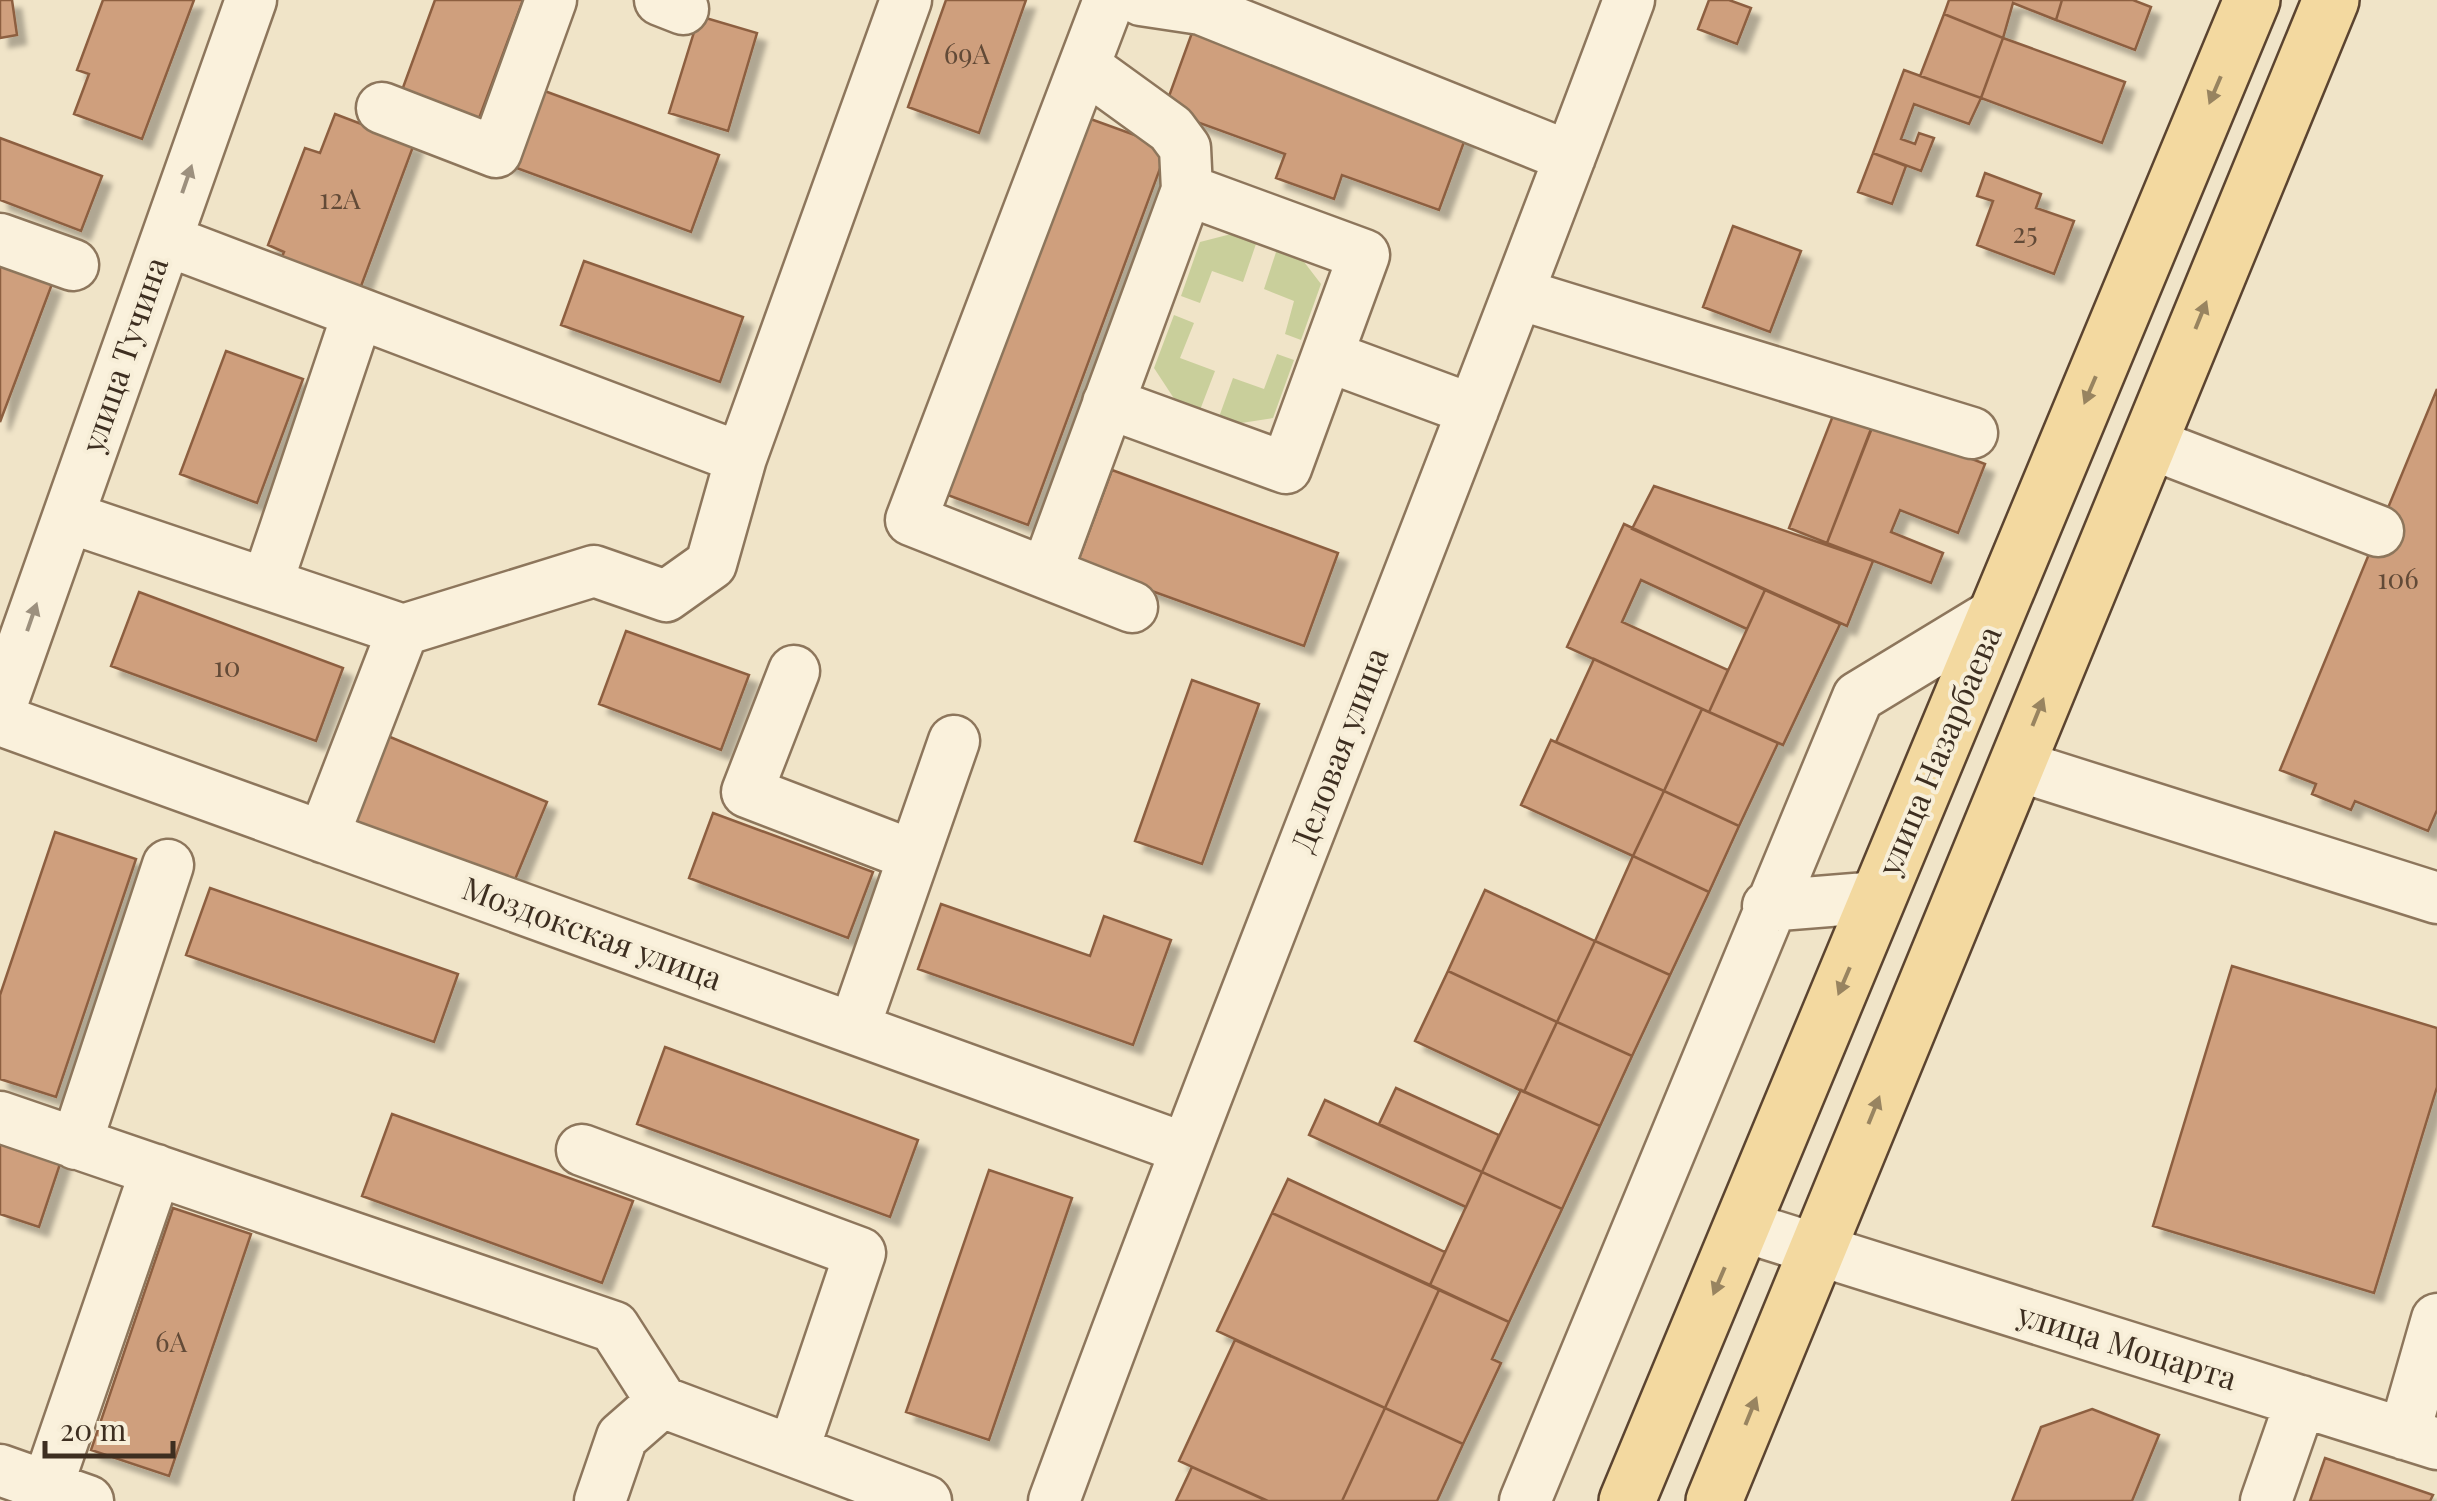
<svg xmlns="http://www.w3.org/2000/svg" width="2437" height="1501" viewBox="0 0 2437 1501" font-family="'Playfair Display',serif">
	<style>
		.green { fill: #c9cf9b }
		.building { fill: #cf9f7d; stroke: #8d5f41; stroke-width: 2.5; filter: url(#shadow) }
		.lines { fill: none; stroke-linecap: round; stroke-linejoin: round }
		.minor-casing { stroke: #8d765c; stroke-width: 55 }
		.major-casing { stroke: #5b4430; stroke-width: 60 }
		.minor { stroke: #faf1dc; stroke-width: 50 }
		.major { stroke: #f3d9a0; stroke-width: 55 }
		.oneway { fill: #988460 }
		.oneway2 { fill: #9c907e }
		.labels { text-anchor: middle; stroke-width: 8; stroke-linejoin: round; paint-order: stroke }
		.number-label { font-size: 28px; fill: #624a37 }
		.street-label { font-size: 32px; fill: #3d2e20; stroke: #f7eed8 }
	</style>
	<defs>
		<filter id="shadow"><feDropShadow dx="9" dy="9" stdDeviation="2.5" flood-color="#0004"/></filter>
	</defs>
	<rect width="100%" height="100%" fill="#f0e4c8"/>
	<path class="green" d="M1235,233L1257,241L1243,282L1212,271L1200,303L1181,296L1200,242Z
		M1278,246L1298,254L1321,284L1301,340L1285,334L1294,301L1264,289Z
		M1174,315L1194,323L1180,358L1215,371L1200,410L1175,400L1154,368Z
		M1277,354L1294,360L1273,418L1235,424L1219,417L1233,378L1264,389Z"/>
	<path class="building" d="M0,0H12L17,35L0,38Z
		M103,0H194L142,139L74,114L89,74L77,70Z
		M435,0H523L478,121L401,93Z
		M946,0H1026L979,133L908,107Z
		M1709,0H1729L1751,8L1737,44L1698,29Z
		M1949,0H2062L2056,20L2013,3L2003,38L1944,14Z
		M2062,0H2133L2151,7L2135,50L2056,20Z
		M1944,14L2003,38L1981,98L1920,76Z
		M699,16L757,33L728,131L669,113Z
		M1193,30L1468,131L1439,210L1342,175L1334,199L1276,178L1285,154L1164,110Z
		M2003,38L2125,82L2102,143L1981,98Z
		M1904,70L1981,98L1969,124L1914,104L1901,139L1915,144L1919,133L1934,138L1921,171L1873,153Z
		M531,86L719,155L691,232L503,163Z
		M335,114L414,144L354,305L274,276L284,252L268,245L305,148L320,153Z
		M1085,117L1168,147L1028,525L945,494Z
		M0,138L102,176L81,231L0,200Z
		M1873,153L1906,166L1892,204L1858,192Z
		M1985,173L2041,194L2036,208L2074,221L2054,274L1977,245L1993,201L1977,196Z
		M1733,226L1801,251L1770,332L1703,307Z
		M584,261L743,317L720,382L561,325Z
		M0,265L52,284L0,422Z
		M226,351L303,379L257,503L180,474Z
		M2437,389V810L2428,831L2355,801L2351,810L2312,794L2316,784L2280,770Z
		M1834,413L1872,428L1827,543L1789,528Z
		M1874,421L1985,464L1958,533L1900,510L1891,532L1943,553L1931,583L1827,543Z
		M1112,470L1338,553L1304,646L1077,564Z
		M1654,486L1873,561L1847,626L1632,529Z
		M1624,524L1765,590L1747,629L1641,580L1622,622L1728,670L1709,712L1567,647Z
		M1765,590L1840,624L1783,745L1709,712Z
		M139,592L343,668L316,741L111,666Z
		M626,631L749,675L721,750L599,704Z
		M1594,659L1702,709L1664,791L1556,742Z
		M1192,680L1259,704L1202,864L1135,841Z
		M1702,709L1778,743L1739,826L1664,791Z
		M378,732L547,802L509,894L339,823Z
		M1551,740L1664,791L1633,856L1521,805Z
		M1664,791L1739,826L1709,892L1633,856Z
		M713,813L873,872L848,938L689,878Z
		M55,832L136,859L56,1097L0,1079V995Z
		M1633,856L1709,892L1670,975L1595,941Z
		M210,888L458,974L434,1042L186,955Z
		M1485,890L1595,941L1557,1022L1448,971Z
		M941,904L1090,956L1104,916L1171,940L1133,1045L918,969Z
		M1595,941L1670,975L1632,1056L1557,1022Z
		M2232,966L2437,1028V1087L2374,1293L2153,1226Z
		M1448,971L1557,1022L1524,1092L1415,1041Z
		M1557,1022L1632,1056L1600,1126L1524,1092Z
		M665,1047L918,1140L890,1217L637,1124Z
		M1396,1088L1499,1135L1482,1172L1379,1124Z
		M1521,1090L1600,1126L1562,1209L1482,1172Z
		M1325,1100L1482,1172L1466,1207L1309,1135Z
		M392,1114L633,1201L602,1283L362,1196Z
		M0,1137L62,1158L39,1227L0,1214Z
		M989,1170L1072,1198L989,1440L906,1412Z
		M1482,1172L1562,1209L1509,1322L1430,1285Z
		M1288,1179L1445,1252L1430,1285L1272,1213Z
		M173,1208L251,1234L169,1476L91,1450Z
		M1272,1213L1439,1290L1385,1408L1217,1331Z
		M1439,1290L1509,1322L1492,1359L1501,1363L1463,1444L1385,1408Z
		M1235,1340L1385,1408L1342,1501H1267L1179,1461Z
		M1385,1408L1463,1444L1437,1501H1342Z
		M2092,1409L2159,1435L2132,1501H2012L2041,1427Z
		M2325,1458L2433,1495L2430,1501H2310Z
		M1192,1467L1268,1501H1176Z"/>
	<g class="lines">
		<defs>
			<path id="minor" d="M660,0L683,9
				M1109,0L911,520L1132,607
				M1141,0L1201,9L1570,157
				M382,108L496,152L551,0
				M0,239L73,265
				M166,240L741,458
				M1519,294L1972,433
				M1327,356L1473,410
				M1108,403L1286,468L1364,255L1187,190
				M2149,443L2378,531
				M68,517L403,630
				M1046,573L1187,190L1185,148L1171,129L1084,66
				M267,583L358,313
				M794,671L747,792L914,856
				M0,709L251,0
				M0,720L1184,1148
				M2016,765L2437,898
				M323,837L403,630L594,571L666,596L711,564L741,458L906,0
				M1768,906L1879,897
				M854,1028L954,741
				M0,1117L614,1327L662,1402L926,1501
				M76,1144L168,865
				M582,1150L860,1253L793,1451
				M1742,1226L2437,1444
				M2404,1434L2437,1319
				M0,1470L88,1501
				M47,1487L156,1170
				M600,1501L622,1437L662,1402
				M1054,1501C1239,998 1442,502 1629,0
				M1525,1501L1858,697L1998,612
				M2266,1501L2301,1401"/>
			<path id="major" d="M1627,1501L2252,0
				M1714,1501L2331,0"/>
		</defs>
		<use href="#minor" class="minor-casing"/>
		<use href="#major" class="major-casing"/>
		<use href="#minor" class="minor"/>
		<use href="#major" class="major"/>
	</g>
	<defs><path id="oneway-solid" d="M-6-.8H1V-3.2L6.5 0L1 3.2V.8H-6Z" transform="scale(2.5)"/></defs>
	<g class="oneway">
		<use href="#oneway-solid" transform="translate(2215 90) rotate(113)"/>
		<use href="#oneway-solid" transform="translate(2201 315) rotate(-68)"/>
		<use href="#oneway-solid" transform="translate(2090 390) rotate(113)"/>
		<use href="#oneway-solid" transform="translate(2038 712) rotate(-68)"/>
		<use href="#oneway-solid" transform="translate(1844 981) rotate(113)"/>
		<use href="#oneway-solid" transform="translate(1874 1110) rotate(-68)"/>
		<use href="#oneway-solid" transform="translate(1719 1281) rotate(113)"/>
		<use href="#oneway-solid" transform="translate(1751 1411) rotate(-68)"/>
	</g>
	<g class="oneway2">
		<use href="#oneway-solid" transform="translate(187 179) rotate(-71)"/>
		<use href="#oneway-solid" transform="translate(32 617) rotate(-71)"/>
	</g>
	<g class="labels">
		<g class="number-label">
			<text x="967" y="64">69А</text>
			<text x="340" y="209">12А</text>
			<text x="2025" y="243">25</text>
			<text x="2398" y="589">106</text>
			<text x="227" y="677">10</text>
			<text x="171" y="1352">6А</text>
		</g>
		<g class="street-label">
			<text transform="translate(125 355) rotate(-71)" y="11">улица Тучина</text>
			<text transform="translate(1340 750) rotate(-69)" y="11">Деловая улица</text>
			<text transform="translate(1940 751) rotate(-67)" y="11">улица Назарбаева</text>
			<text transform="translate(592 934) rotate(20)" y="11">Моздокская улица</text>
			<text transform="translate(2127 1347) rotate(17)" y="11">улица Моцарта</text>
		</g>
	</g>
	<path d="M45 1441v15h128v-15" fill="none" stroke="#3d2e20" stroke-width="5"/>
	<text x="60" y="1441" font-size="30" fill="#3d2e20" stroke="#f7eed8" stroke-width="8" paint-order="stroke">20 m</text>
</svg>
